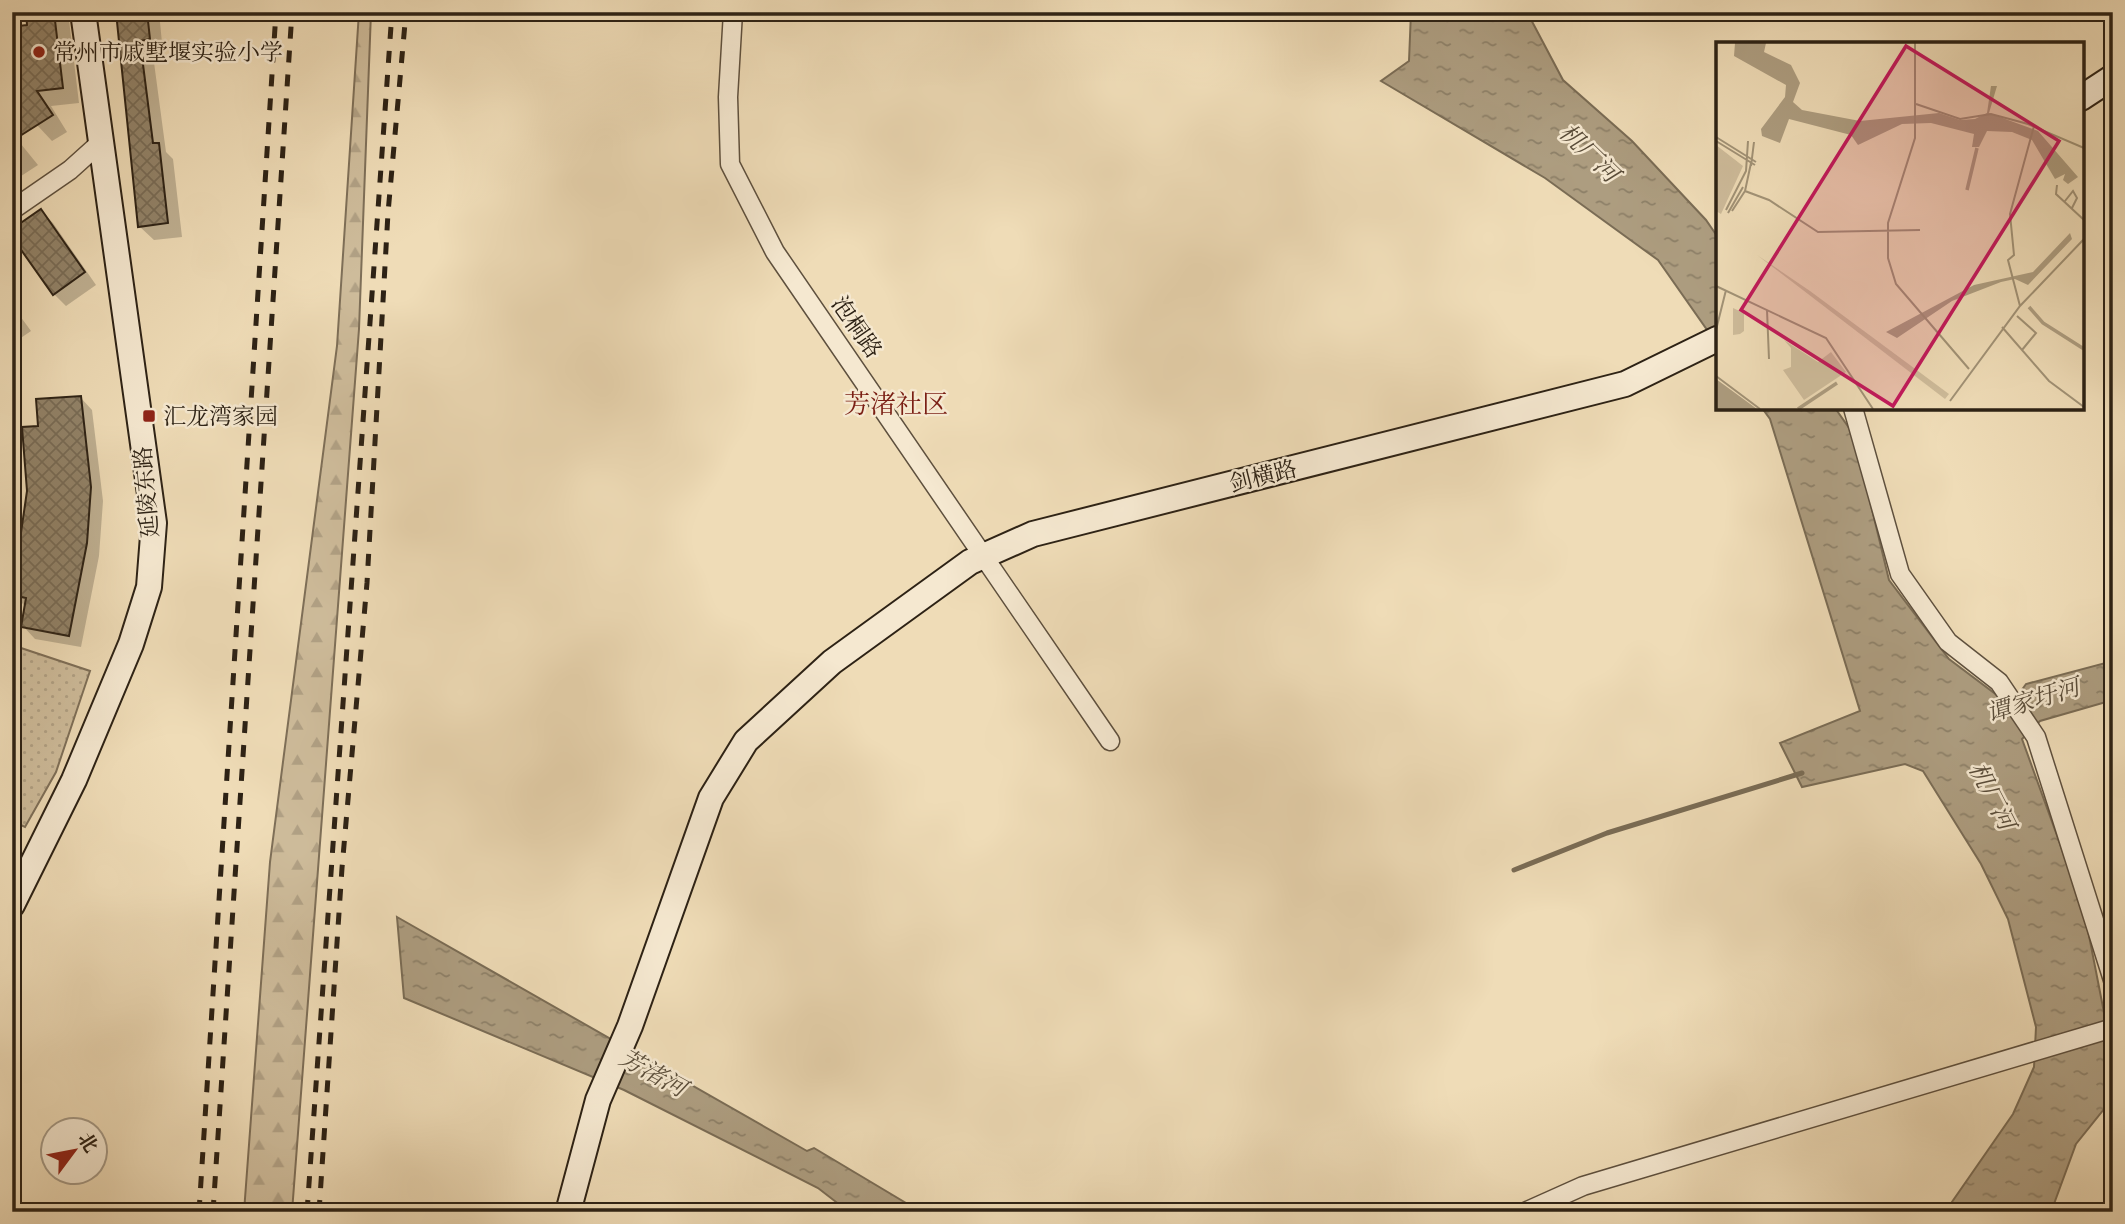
<svg xmlns="http://www.w3.org/2000/svg" width="2125" height="1224" viewBox="0 0 2125 1224" font-family="'IM FELL French Canon','Noto Serif SC',serif">
	<style>
		.forest { fill: url(#forest-firs); stroke: #7e6f58; stroke-width: 2 }
		.park { fill: url(#park-dots); stroke: #7e6f58; stroke-width: 2 }
		.water { fill: url(#water-ripples); stroke: #7a6c55; stroke-width: 2 }
		.shadow { fill: #0003 }
		.lines { fill: none; stroke-linecap: round; stroke-linejoin: round }
		.stream { stroke: #7a6c55; stroke-width: 5 }
		.building { fill: url(#building-cross-hatch); stroke: #2d2215; stroke-width: 2 }
		.street-casing { stroke: #5e503e; stroke-width: 21 }
		.secondary-casing { stroke: #2d2215; stroke-width: 28 }
		.street { stroke: #f5e8d0; stroke-width: 18 }
		.secondary { stroke: #f5e8d0; stroke-width: 24 }
		.rail { stroke: #2d2215; stroke-width: 5; stroke-dasharray: 12 12; stroke-linecap: butt }
		.poi-dot { fill: #8f2418; stroke: #f5e8d0; stroke-width: 2.5 }
		.labels { text-anchor: middle; stroke-width: 5; stroke-linejoin: round; paint-order: stroke }
		.poi-label { font-size: 23px; fill: #2d2215; stroke: #f5e8d0; text-anchor: start }
		.street-label { font-size: 23px; fill: #2d2215; stroke: #f5e8d0 }
		.water-label { font-size: 24px; font-style: italic; fill: #5a4d3a; stroke: #f5e8d0 }
		.quarter-label { font-size: 26px; fill: #7a1f14; stroke: #f5e8d0 }
		.inset-river { fill: none; stroke: #ad9d80; stroke-width: 3.5 }
		.inset-road { fill: none; stroke: #a19276; stroke-width: 2 }
		.view { fill: #c2185b; fill-opacity: 0.15; stroke: #c2185b; stroke-width: 3.5 }
		.inset-edge { fill: none; stroke: #2d2215; stroke-width: 3.5 }
	</style>
	<defs>
		<pattern id="forest-firs" width="22" height="20" patternUnits="userSpaceOnUse" patternTransform="scale(1.75)"><rect width="22" height="20" fill="#cebc9b"/><path d="M5 1l3.5 6h-7zM16 11l3.5 6h-7z" fill="#b1a185"/></pattern>
		<pattern id="park-dots" width="8" height="8" patternUnits="userSpaceOnUse" patternTransform="scale(1.75)"><rect width="8" height="8" fill="#cebc9b"/><path d="M2 2h.1M6 6h.1" fill="none" stroke="#b1a185" stroke-width="1.8" stroke-linecap="round"/></pattern>
		<pattern id="water-ripples" width="26" height="14" patternUnits="userSpaceOnUse" patternTransform="scale(1.75)"><rect width="26" height="14" fill="#ad9d80"/><path d="M2 4q2-2 4 0t4 0M15 11q2-2 4 0t4 0" fill="none" stroke="#8d8068"/></pattern>
		<pattern id="building-cross-hatch" width="8" height="8" patternUnits="userSpaceOnUse" patternTransform="scale(1.75)"><rect width="8" height="8" fill="#928369"/><path d="M0 0l8 8M0 8l8-8" fill="none" stroke="#786b55"/></pattern>
	</defs>
	<rect width="100%" height="100%" fill="#efdcb7"/>
	<filter id="stains"><feTurbulence type="fractalNoise" baseFrequency=".00286" numOctaves="4"/><feColorMatrix values="0 0 0 0 .2 0 0 0 0 .09 0 0 0 0 .02 0 0 0 .5 -.17"/></filter>
	<radialGradient id="worn" r=".72"><stop offset=".6" stop-color="#630" stop-opacity="0"/><stop offset="1" stop-color="#630" stop-opacity=".3"/></radialGradient>
	<path class="forest" d="M359,12H371L359,329L292,1212H244L270,862L337,346Z"/>
	<path class="park" d="M12,645L90,671L56,772L25,827L12,821Z"/>
	<path class="water" d="M1411,12H1527L1563,80L1632,141L1706,220L1717,236V344L1658,260L1545,178L1381,81L1409,61Z
		M1762,408H1835L1854,435L1889,580L1949,659L2010,705L2015,718L2028,706L2021,691L2026,684L2113,661V700L2040,721L2022,739L2084,910L2108,1033L2110,1066L2104,1109L2076,1144L2051,1212H1945L2013,1114L2034,1067L2036,1027L2008,919L1981,864L1923,771L1905,764L1802,787L1780,743L1860,711L1770,419Z
		M397,917L807,1151L814,1148L921,1212H849L818,1188L624,1090L404,998Z"/>
	<path class="shadow" d="M27,12H68L79,103L51,106L67,132L52,141L37,125Z
		M117,12H159L163,53L153,55L166,152L173,159L182,237L154,240L139,226Z
		M12,133L38,165L12,182Z
		M41,211L53,223L96,285L66,306L54,294Z
		M12,305L31,331L12,344Z
		M80,397L92,410L103,501L99,556L81,647L35,639L23,626L26,607L14,595L40,427Z"/>
	<g class="lines">
		<path class="stream" d="M1514,870L1607,833L1802,773"/>
	</g>
	<path class="building" d="M26,12H54L63,88L37,91L53,115L12,141V27L27,25Z
		M116,12H147L150,39L140,41L153,143H159L168,223L138,227Z
		M41,209L85,272L53,295L12,237V229Z
		M81,396L91,487L87,543L69,636L21,627L26,598L12,595L27,491L22,427L38,426L36,399Z"/>
	<g class="lines">
		<defs>
			<path id="street" d="M733,12L728,97L730,164L775,252L1110,741
				M12,210L70,170L100,143
				M1853,408L1900,574L1948,642L1999,682L2036,737L2113,980
				M1525,1212L1583,1186L2113,1028"/>
			<path id="secondary" d="M2081,98L2113,77
				M12,905L74,780L131,644L149,587L154,523L83,12
				M568,1212L598,1100L630,1026L711,798L746,741L832,662L970,562L1033,534L1625,384L1717,339"/>
		</defs>
		<use href="#street" class="street-casing"/>
		<use href="#secondary" class="secondary-casing"/>
		<use href="#street" class="street"/>
		<use href="#secondary" class="secondary"/>
		<path class="rail" d="M199,1212L276,12
			M213,1212L292,12
			M307,1212L392,12
			M319,1212L342,868L367,583L388,213L406,12"/>
	</g>
	<g class="poi-dot">
		<circle cx="39" cy="52" r="7"/>
		<rect x="142" y="409" width="14" height="14" rx="3.5"/>
	</g>
	<g class="labels">
		<g class="poi-label">
			<text x="53" y="60">常州市戚墅堰实验小学</text>
			<text x="163" y="424">汇龙湾家园</text>
		</g>
		<g class="street-label">
			<text transform="translate(857 327) rotate(55)" y="8">泡桐路</text>
			<text transform="translate(1263 476) rotate(-14)" y="8">剑横路</text>
			<text transform="translate(146 492) rotate(-95)" y="8">延陵东路</text>
		</g>
		<g class="water-label">
			<text transform="translate(1589 153) rotate(44)" y="8">机厂河</text>
			<text transform="translate(2033 700) rotate(-17)" y="8">谭家圩河</text>
			<text transform="translate(1992 796) rotate(63)" y="8">机厂河</text>
			<text transform="translate(653 1073) rotate(29)" y="8">芳渚河</text>
		</g>
		<g class="quarter-label">
			<text x="896" y="413">芳渚社区</text>
		</g>
	</g>
	<g transform="translate(1716 42)">
		<rect width="368" height="368" fill="#efdcb7"/>
		<path d="M41,213L94,249L233,352L229,357Z" fill="#cebc9b"/>
		<path d="M0,103L27,124L5,172L0,169ZM68,298L102,320L115,310L130,330L88,358L67,328L75,325V306Z" fill="#cebc9b"/>
		<path d="M17,266L28,271V289L24,292L17,293Z" fill="#cebc9b"/>
		<path d="M19,1H50L48,10L75,23L84,41L77,60L86,68L144,79L223,71L244,78L259,77L271,71L275,44H281L273,71L322,89L362,135L352,142L347,138L349,132L339,137L316,98L296,90L271,89L263,105H256L258,92L215,81L186,82L142,103L135,93L73,77L64,101L46,94L45,87L69,55L70,43L18,14ZM354,191L356,197L312,243L299,237L285,240L236,259L181,296L170,290L258,243L317,230ZM0,337L41,367H0Z" fill="#ad9d80"/>
		<path class="inset-river" d="M251,148L261,106M313,265L327,281L368,307M82,367L121,341"/>
		<path class="inset-road" d="M199,1V96L172,181V216L180,242L253,327M200,62L244,77L275,72L312,82L368,106M0,95L40,120M0,99L39,123M35,121L29,149L53,158L102,190L204,188M35,124L38,100M341,143L340,152L368,178M349,159L357,149L361,156L356,166M10,168L30,129L32,99M16,169L29,149M12,171L27,145M0,244L110,296L157,367M304,264L292,218L298,213L294,172L318,84M51,268L53,317M301,274L320,291L306,308M286,285L333,339L368,365M0,288L10,248M0,334L44,367M234,359L304,264L368,197"/>
		<path class="view" d="M190,4L343,99L177,364L25,268Z"/>
		<rect width="368" height="368" class="inset-edge"/>
	</g>
	<rect width="2125" height="1224" fill="none" stroke="#efdcb7" stroke-width="42"/>
	<rect x="14" y="14" width="2097" height="1196" fill="none" stroke="#2d2215" stroke-width="3.5"/>
	<rect x="21" y="21" width="2083" height="1182" fill="none" stroke="#2d2215" stroke-width="2"/>
	<g transform="translate(74 1151) rotate(58)"><circle r="33" fill="#f5e8d0" stroke="#a59985" stroke-width="2"/>
	<path d="M0-5L12 26L0 18L-12 26Z" fill="#8f2418"/>
	<text y="-10" font-size="19" font-weight="bold" text-anchor="middle" fill="#2d2215">北</text>
	</g>
	<rect width="100%" height="100%" filter="url(#stains)"/>
	<rect width="100%" height="100%" fill="url(#worn)"/>
</svg>
